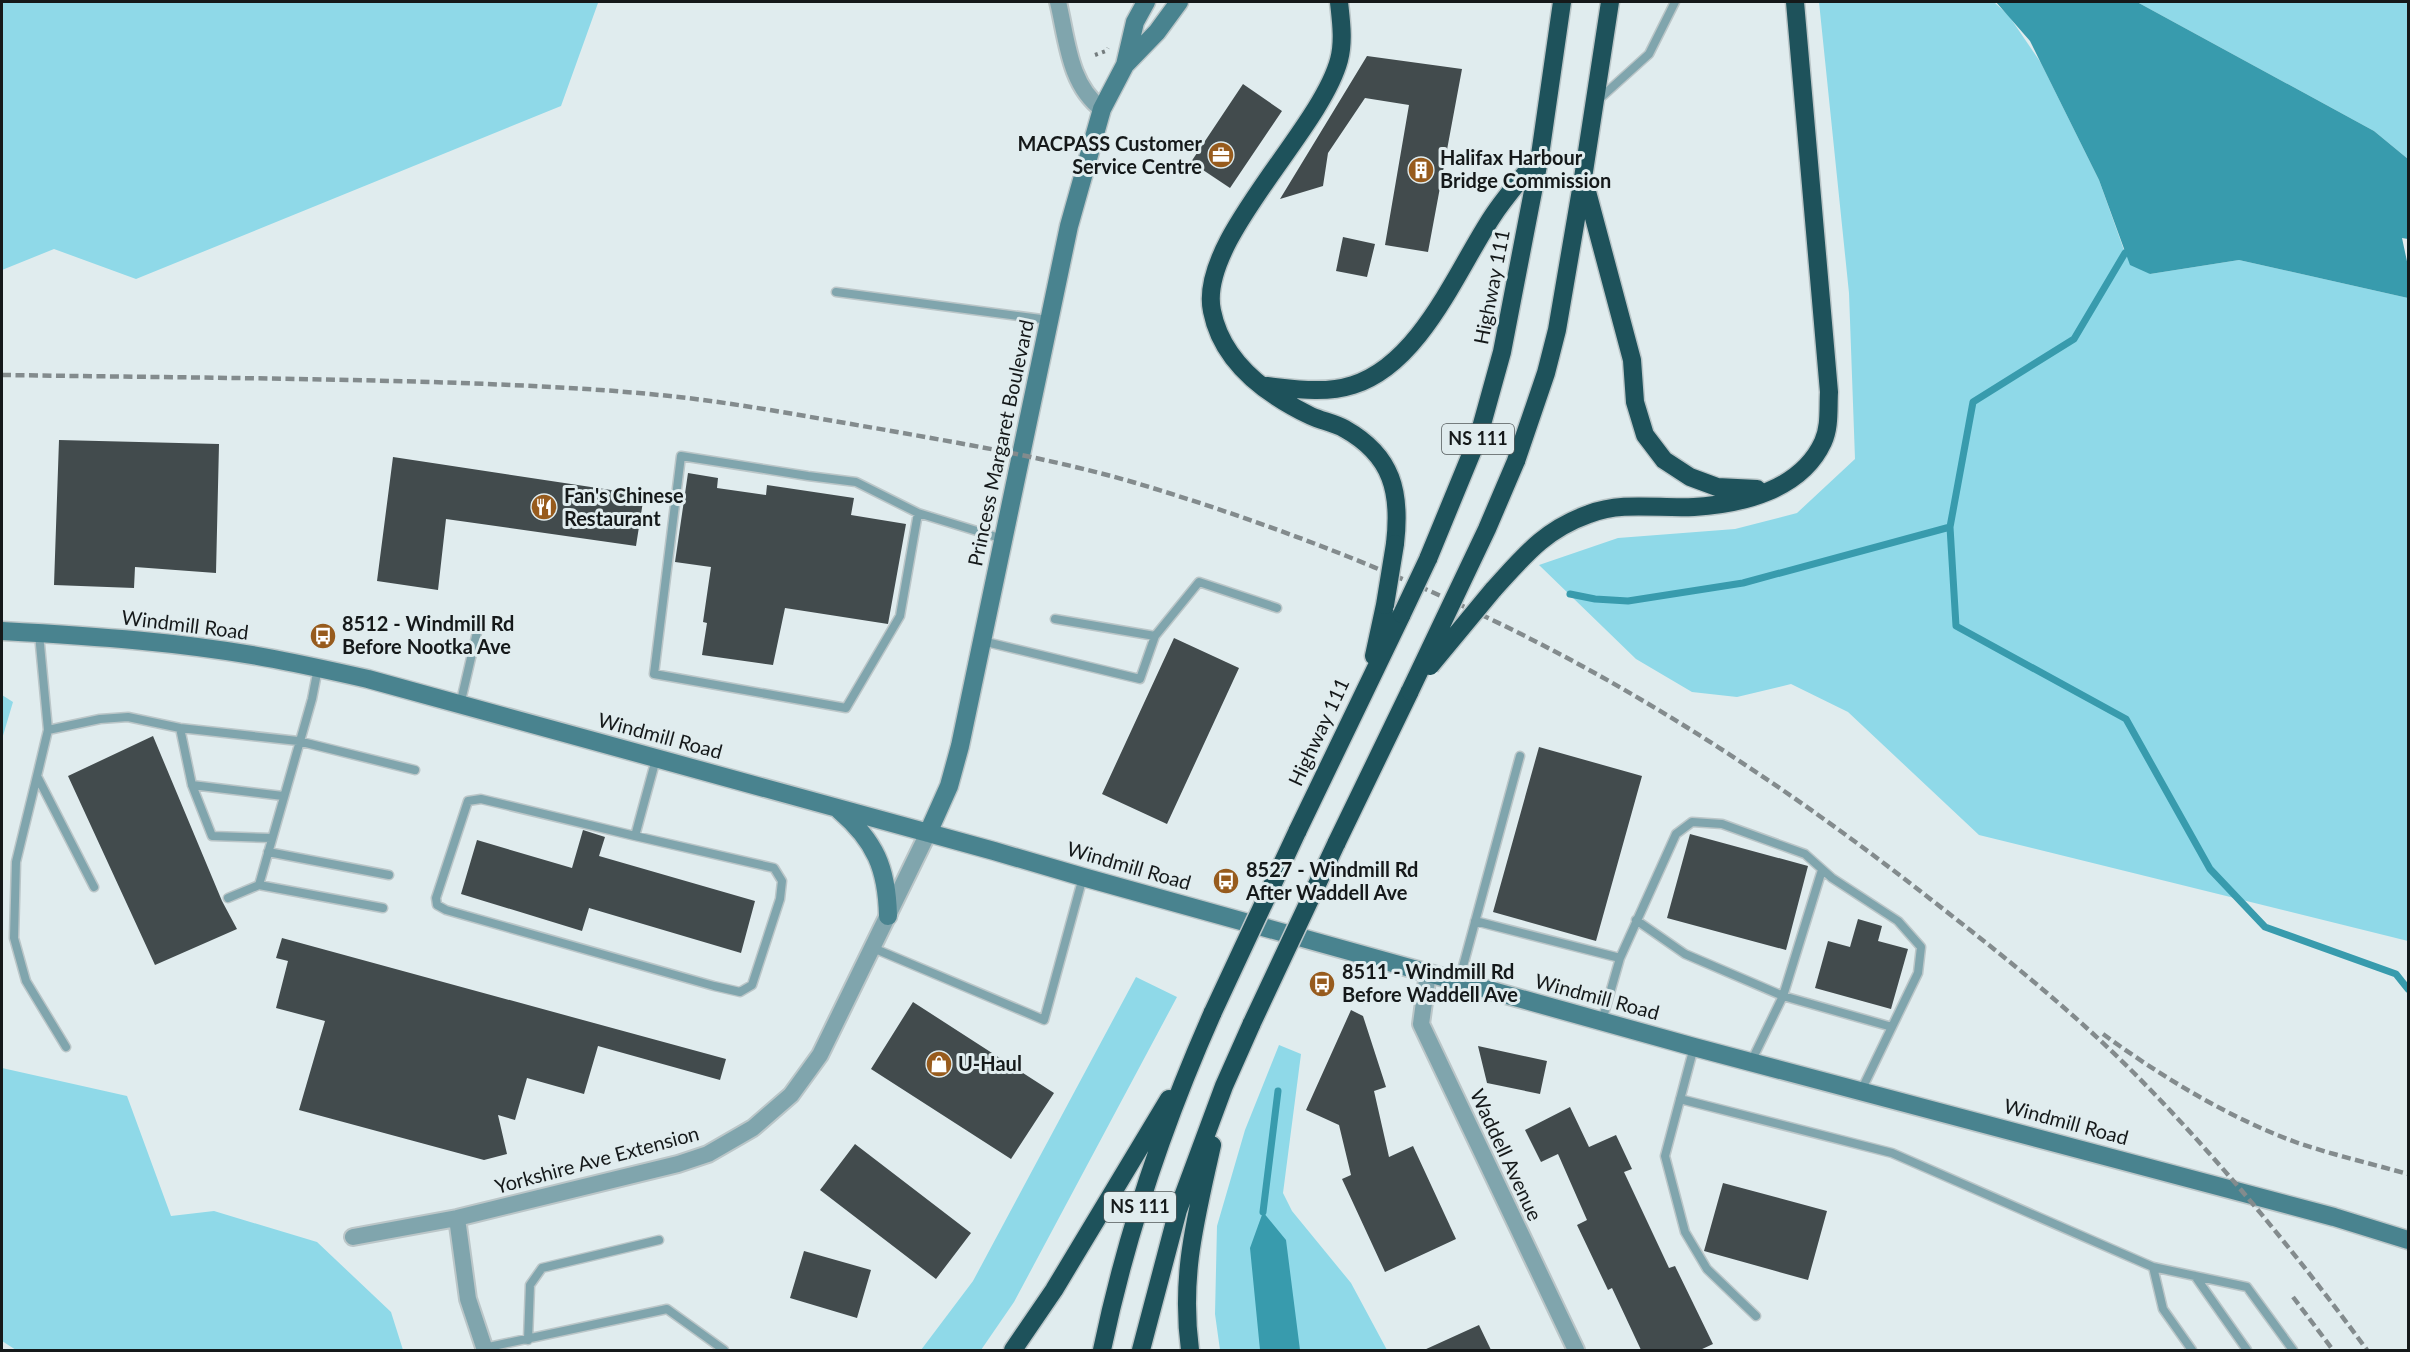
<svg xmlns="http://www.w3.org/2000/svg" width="2410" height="1352" viewBox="0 0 2410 1352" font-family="Lato,sans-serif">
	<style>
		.green { fill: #8fd9e8 }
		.water { fill: #389bad }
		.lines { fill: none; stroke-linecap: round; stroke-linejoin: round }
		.stream { stroke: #389bad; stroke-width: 7 }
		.building { fill: #424b4d }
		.lane-casing { stroke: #bbc6c8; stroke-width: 11 }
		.street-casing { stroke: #bbc6c8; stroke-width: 20 }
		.secondary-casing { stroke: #bbc6c8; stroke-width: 21 }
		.highway-casing { stroke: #bbc6c8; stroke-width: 21 }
		.path { stroke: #747c7e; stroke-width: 4; stroke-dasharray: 3 4.5; stroke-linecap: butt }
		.lane { stroke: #80a5ad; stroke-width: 8 }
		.street { stroke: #80a5ad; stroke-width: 16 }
		.secondary { stroke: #49838f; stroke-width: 18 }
		.highway { stroke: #1e525b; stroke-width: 18 }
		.rail { stroke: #838b8d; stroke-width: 4.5; stroke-dasharray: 9 4.5; stroke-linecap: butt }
		.highway-bridge-casing { stroke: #bbc6c8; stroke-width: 21; stroke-linecap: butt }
		.highway-bridge { stroke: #1e525b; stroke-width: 18 }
		.labels { text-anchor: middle; stroke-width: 6; stroke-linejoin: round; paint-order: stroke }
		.shield { fill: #e0ecee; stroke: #52585a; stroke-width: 1.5 }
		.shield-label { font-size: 18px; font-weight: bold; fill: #15191a }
		.poi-label { font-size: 20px; font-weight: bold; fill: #15191a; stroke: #e0ecee; text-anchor: start }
		.street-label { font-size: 20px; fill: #15191a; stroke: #e0ecee }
	</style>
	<rect width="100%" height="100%" fill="#e0ecee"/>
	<path class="green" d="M2,2H598V3L561,106L136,279L54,249L2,270Z
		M1819,2H1994L2009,16L2041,63L2099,180L2125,253L2150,274L2239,260L2408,298V941L1979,835L1848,712L1791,684L1737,697L1692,692L1636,659L1539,565L1618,538L1735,529L1797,513L1855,459L1849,293Z
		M2137,2H2408V159L2374,131Z
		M2,695L13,702L2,739Z
		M1136,977L1177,997L1014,1302L981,1350H921L973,1281Z
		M1279,1045L1301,1054L1283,1193L1292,1211L1351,1283L1387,1350H1220L1215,1314L1217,1226L1245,1130Z
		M2,1068L127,1096L171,1216L214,1211L317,1242L391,1312L403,1350H16L2,1341Z"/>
	<path class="water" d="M1996,2H2137L2374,131L2408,159V239L2402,238L2408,266V298L2239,260L2150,274L2130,265L2099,180L2030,41Z
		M1263,1212L1286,1240L1300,1350H1260L1250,1248Z"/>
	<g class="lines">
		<path class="stream" d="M2125,253L2074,339L1973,402L1950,527L1956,626L2126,719L2210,869L2265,927L2396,974L2408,989
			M1570,594L1595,599L1628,601L1743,583L1950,527
			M1263,1212L1278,1091"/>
	</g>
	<path class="building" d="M1367,56L1462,69L1428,252L1385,245L1409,105L1365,98L1328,153L1323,186L1280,199Z
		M1243,84L1282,111L1230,188L1191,162Z
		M1343,237L1375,244L1367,277L1336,271Z
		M59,440L219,444L216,573L135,567L134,588L54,585Z
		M393,457L644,495L636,546L446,519L438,590L377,581Z
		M688,473L718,478L717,488L766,495L767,485L854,498L851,515L906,524L888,624L785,608L773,665L702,655L707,623L703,622L711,567L675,562Z
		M1174,638L1239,668L1167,824L1102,794Z
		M153,736L222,901L237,929L155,965L68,776Z
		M1539,747L1642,776L1596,941L1493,912Z
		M583,830L605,837L599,856L755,901L741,953L589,908L582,931L461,894L477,840L572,868Z
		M1690,834L1808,866L1786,950L1667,918Z
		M1858,919L1882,926L1878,941L1908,949L1891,1009L1815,988L1828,941L1850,947Z
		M282,938L726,1059L720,1080L598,1046L584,1094L527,1078L515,1120L498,1115L507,1154L484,1160L299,1110L325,1021L276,1008L288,961L276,958Z
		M913,1002L1054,1093L1011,1159L871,1069Z
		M1351,1010L1363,1016L1386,1087L1374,1091L1389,1157L1413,1146L1456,1239L1385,1272L1342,1179L1351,1175L1339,1125L1306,1110Z
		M1478,1046L1547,1061L1540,1094L1487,1083Z
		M1570,1107L1589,1147L1616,1135L1632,1169L1624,1172L1669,1268L1675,1266L1713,1344L1700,1350H1641L1612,1288L1608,1290L1577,1225L1587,1220L1558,1154L1541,1162L1525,1130Z
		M855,1144L971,1233L936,1279L820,1190Z
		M1723,1183L1827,1211L1808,1280L1704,1251Z
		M804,1251L871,1270L857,1318L790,1298Z
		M1479,1325L1491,1350H1424Z"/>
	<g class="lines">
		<defs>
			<path id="lane" d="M1597,101L1649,54L1675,2
				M836,292L1049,320
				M918,513L856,482L808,476L681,456L654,674L846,708L900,616L918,513L1003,539
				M1055,619L1155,636L1199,582L1277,608
				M39,634L48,730L100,719L128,717L180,728L298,741L415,770
				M982,641L1140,679L1155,636
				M460,705L478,628
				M180,728L192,785L212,836L272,838
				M48,730L37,776L94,887
				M37,776L16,862L14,938L26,981L66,1047
				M192,785L283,796
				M635,836L481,799L468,801L436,898L437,905L446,910L714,986L740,992L752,985L780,899L782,881L774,868L635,836L656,759
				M268,852L389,875
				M259,885L383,908
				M228,898L259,885L312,699L318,668
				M1636,920L1685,954L1783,996L1822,870
				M1475,921L1620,958L1602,1021
				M873,948L1044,1020L1083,877
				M1620,958L1676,834L1692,822L1722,824L1805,854L1832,878L1898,921L1921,947L1918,973L1861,1091
				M1459,981L1520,756
				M1694,1047L1665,1156L1685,1232L1707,1269L1756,1316
				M1751,1062L1783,996L1892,1027
				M1680,1099L1892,1153L2153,1267L2247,1287L2293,1350
				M2153,1267L2163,1309L2192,1350
				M2195,1276L2247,1350
				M528,1340L530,1285L542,1268L659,1240
				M484,1348L667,1309L724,1350"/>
			<path id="street" d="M1058,2C1067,39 1069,85 1102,109
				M1428,973L1421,1024L1576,1350
				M457,1218L468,1299L485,1350
				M353,1237L457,1218L678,1164L708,1154L753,1128L791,1095L820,1055L928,833"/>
			<path id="secondary" d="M1126,64L1157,32L1179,2
				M2,631C92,636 185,642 274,659C305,665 337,672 368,679L994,851L1083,877L1694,1047L2334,1217L2408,1240
				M839,810C875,841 887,868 888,916
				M928,833L949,786L960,746L1069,226L1102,109L1125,65L1135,22L1146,2"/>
			<path id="highway" d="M1339,2C1341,21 1344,41 1339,60C1320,131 1197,241 1212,311C1222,362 1267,395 1311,416C1322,421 1335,423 1345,429C1393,456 1401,493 1395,544
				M1585,184L1632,360L1635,402L1645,435L1664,460L1690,477L1717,487L1757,489
				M1267,386C1295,389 1325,394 1353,385C1420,364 1456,272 1492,217C1505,197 1522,178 1537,159
				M1516,461L1546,373L1557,330L1583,178L1610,2
				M1428,559L1479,435L1502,352L1540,155L1562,2
				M1493,590C1524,556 1544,530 1589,514C1623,501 1659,509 1694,507C1742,504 1801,490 1823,442C1830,427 1828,409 1829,392L1795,2
				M1374,656L1385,605
				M1297,832L1402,614
				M1336,844L1410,691
				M1013,1350L1054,1290L1169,1099
				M1102,1350C1126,1235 1165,1120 1213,1012
				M1141,1350L1178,1210L1224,1086L1252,1023
				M1190,1350C1180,1275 1196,1218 1212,1145"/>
		</defs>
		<use href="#lane" class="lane-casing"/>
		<use href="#street" class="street-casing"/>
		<use href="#secondary" class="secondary-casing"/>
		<use href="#highway" class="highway-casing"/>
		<path class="path" d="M1095,55L1106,51L1108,48"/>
		<use href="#lane" class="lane"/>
		<use href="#street" class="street"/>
		<use href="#secondary" class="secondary"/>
		<use href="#highway" class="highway"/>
		<path class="rail" d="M2,375C145,377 288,378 432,382C517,385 602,388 687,398C754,406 820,419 886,430C970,445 1054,459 1136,483C1286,528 1433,586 1571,660C1697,728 1817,810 1929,898C2000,953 2070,1009 2134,1073C2219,1159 2296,1253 2367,1350
			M2103,1034C2162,1077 2229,1118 2298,1143C2334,1155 2372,1164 2408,1174
			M2293,1297L2333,1350"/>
		<defs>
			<path id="highway-bridge" d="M1385,605L1395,544
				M1402,614L1428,559
				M1430,666L1493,590
				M1410,691L1487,529L1516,461
				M1213,1012L1297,832
				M1252,1023L1336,844"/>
		</defs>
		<use href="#highway-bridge" class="highway-bridge-casing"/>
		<use href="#highway-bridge" class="highway-bridge"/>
	</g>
	<defs>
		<symbol id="office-disc" viewBox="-11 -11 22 22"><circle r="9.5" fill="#975b1d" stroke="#e0ecee"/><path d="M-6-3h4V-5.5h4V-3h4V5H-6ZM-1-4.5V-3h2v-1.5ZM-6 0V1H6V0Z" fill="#fff"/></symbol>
		<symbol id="building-disc" viewBox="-11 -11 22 22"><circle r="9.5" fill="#975b1d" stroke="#e0ecee"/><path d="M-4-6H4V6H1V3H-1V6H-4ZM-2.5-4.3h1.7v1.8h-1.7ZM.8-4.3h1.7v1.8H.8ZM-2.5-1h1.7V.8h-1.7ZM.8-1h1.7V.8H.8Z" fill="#fff"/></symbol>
		<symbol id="restaurant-disc" viewBox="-11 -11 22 22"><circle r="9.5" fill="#975b1d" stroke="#e0ecee"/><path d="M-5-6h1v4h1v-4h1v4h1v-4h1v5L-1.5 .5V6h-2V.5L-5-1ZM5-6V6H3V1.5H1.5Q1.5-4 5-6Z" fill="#fff"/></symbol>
		<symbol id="bus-disc" viewBox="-11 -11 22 22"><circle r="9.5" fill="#975b1d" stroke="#e0ecee"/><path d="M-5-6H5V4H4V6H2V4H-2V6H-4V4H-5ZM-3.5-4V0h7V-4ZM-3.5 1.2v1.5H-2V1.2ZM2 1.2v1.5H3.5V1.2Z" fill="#fff"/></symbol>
		<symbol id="shop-disc" viewBox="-11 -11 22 22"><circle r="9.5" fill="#975b1d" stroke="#e0ecee"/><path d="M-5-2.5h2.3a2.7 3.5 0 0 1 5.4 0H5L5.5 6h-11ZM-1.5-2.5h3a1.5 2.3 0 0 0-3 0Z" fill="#fff"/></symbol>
	</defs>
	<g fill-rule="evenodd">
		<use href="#office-disc" x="1206" y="140" width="30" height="30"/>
		<use href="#building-disc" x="1406" y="155" width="30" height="30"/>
		<use href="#restaurant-disc" x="529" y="492" width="30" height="30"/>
		<use href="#bus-disc" x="308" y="621" width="30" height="30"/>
		<use href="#bus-disc" x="1211" y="866" width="30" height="30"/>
		<use href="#bus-disc" x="1307" y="969" width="30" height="30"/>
		<use href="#shop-disc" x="924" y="1049" width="30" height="30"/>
	</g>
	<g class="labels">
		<g class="shield">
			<rect x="1442" y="424" width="72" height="30" rx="4.5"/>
			<rect x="1104" y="1192" width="72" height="30" rx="4.5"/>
		</g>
		<g class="shield-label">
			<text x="1478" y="445">NS 111</text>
			<text x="1140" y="1213">NS 111</text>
		</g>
		<g class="poi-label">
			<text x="1202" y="151" text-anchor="end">MACPASS Customer<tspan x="1202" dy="23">Service Centre</tspan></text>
			<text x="1440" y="165">Halifax Harbour<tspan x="1440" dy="23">Bridge Commission</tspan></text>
			<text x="564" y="503">Fan's Chinese<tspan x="564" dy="23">Restaurant</tspan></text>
			<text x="342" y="631">8512 - Windmill Rd<tspan x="342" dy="23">Before Nootka Ave</tspan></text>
			<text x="1246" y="877">8527 - Windmill Rd<tspan x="1246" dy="23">After Waddell Ave</tspan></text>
			<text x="1342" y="979">8511 - Windmill Rd<tspan x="1342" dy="23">Before Waddell Ave</tspan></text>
			<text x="958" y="1071">U-Haul</text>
		</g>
		<g class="street-label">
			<text transform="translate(1492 287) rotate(-79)" y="7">Highway 111</text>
			<text transform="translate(1001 443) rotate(-78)" y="7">Princess Margaret Boulevard</text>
			<text transform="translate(185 625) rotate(7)" y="7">Windmill Road</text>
			<text transform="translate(1319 732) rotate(-65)" y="7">Highway 111</text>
			<text transform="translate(660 736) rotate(15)" y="7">Windmill Road</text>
			<text transform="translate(1129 866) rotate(16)" y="7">Windmill Road</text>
			<text transform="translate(1597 997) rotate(15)" y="7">Windmill Road</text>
			<text transform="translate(2066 1122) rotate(15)" y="7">Windmill Road</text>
			<text transform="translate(1506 1155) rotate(65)" y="7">Waddell Avenue</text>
			<text transform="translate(597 1160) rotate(-15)" y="7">Yorkshire Ave Extension</text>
		</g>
	</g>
	<rect width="2410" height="1352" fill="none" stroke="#15191a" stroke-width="6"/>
</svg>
